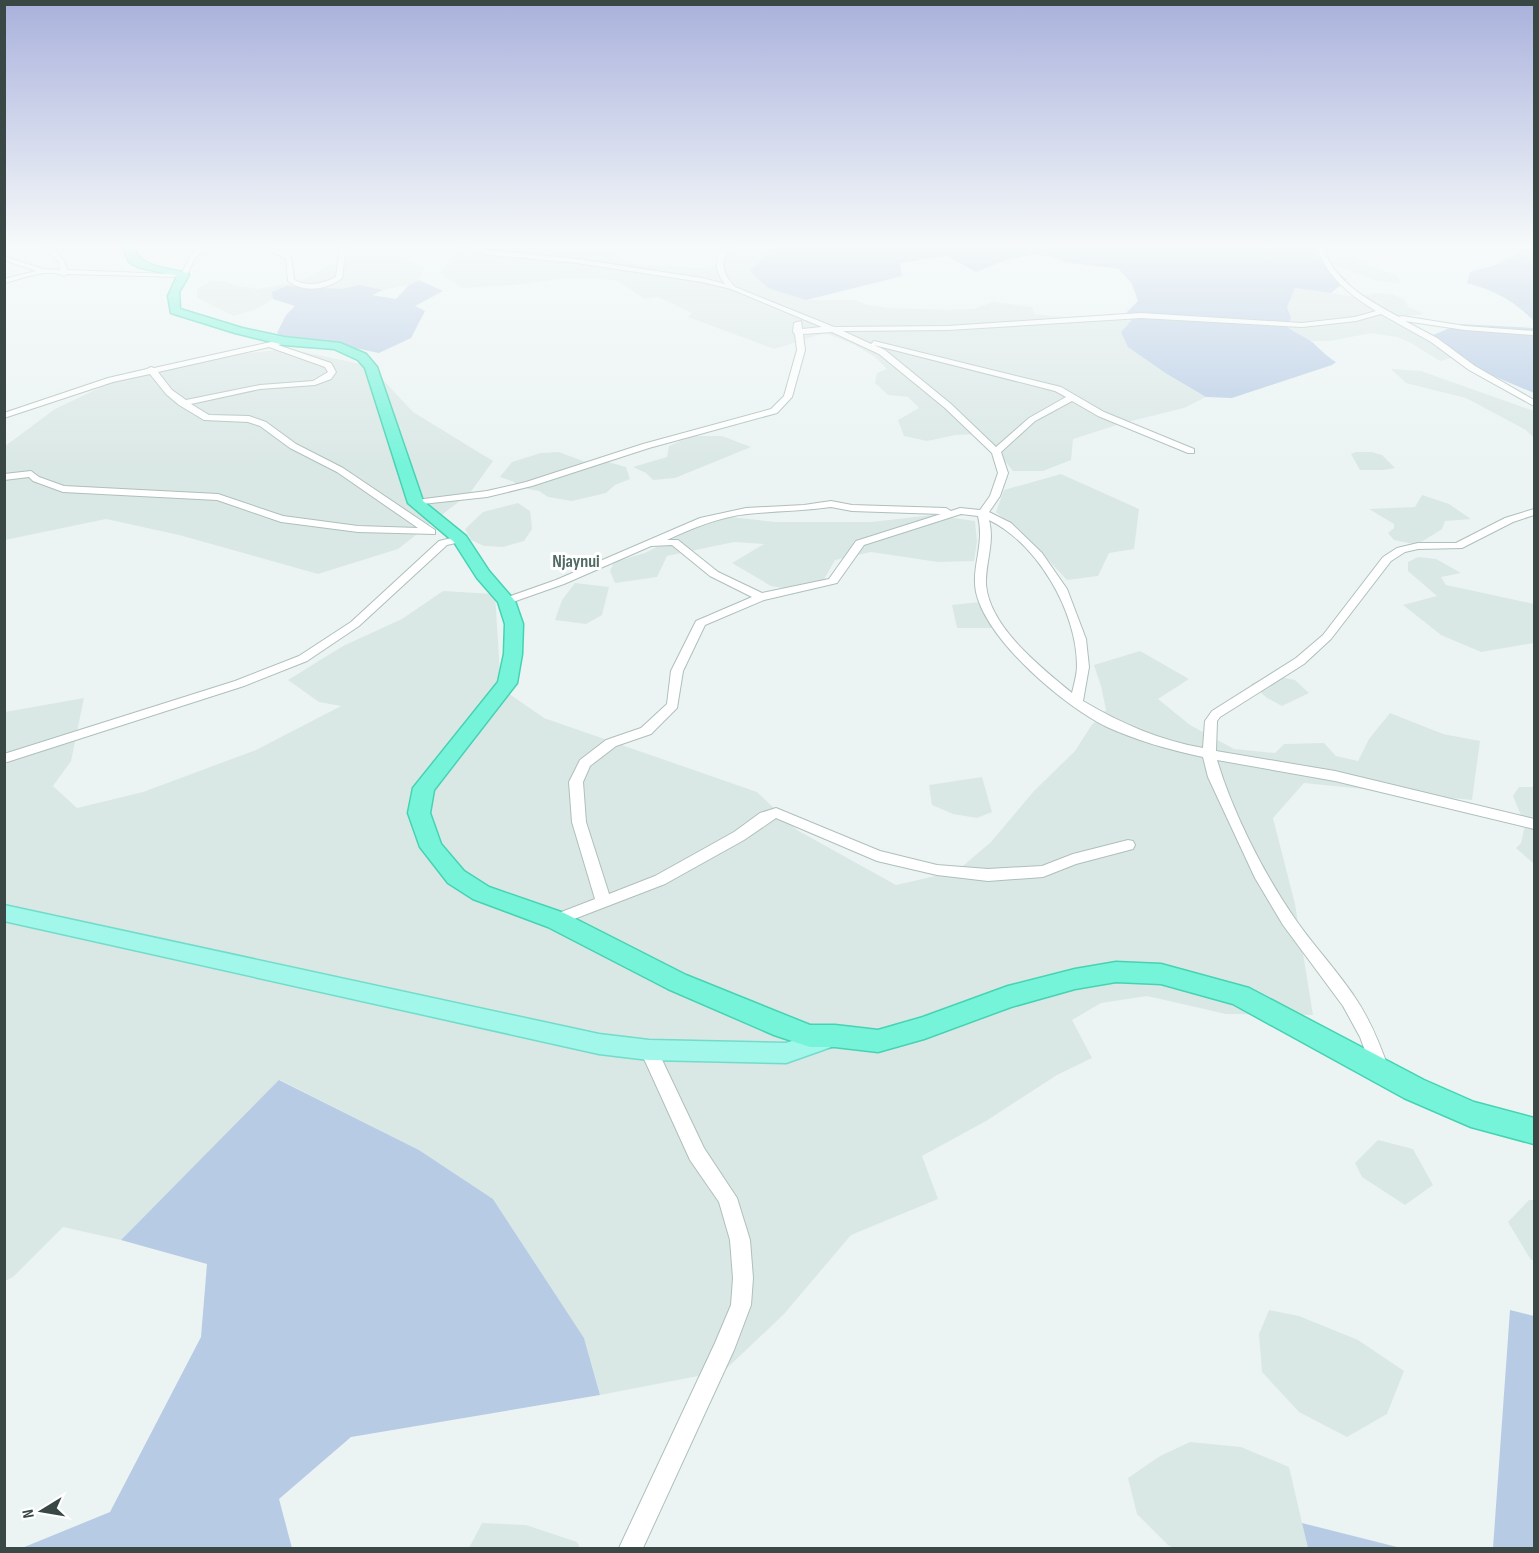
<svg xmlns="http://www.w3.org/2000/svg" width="1539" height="1553" viewBox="0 0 1539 1553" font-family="'Sofia Sans Condensed',sans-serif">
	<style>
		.residential { fill: #dae8e5 }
		.education { fill: #d6ece9 }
		.green { fill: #b7cbe5 }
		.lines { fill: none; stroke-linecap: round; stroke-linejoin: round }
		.minor-casing { stroke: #aebfbc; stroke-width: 2 }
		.major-casing { stroke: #71dcca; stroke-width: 3 }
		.highway-casing { stroke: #46d3b2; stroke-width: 3 }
		.minor { fill: #fff; fill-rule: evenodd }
		.major { fill: #a1f7ea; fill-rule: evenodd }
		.highway { fill: #76f4da; fill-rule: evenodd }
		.labels { text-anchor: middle; stroke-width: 6; stroke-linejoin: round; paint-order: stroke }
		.far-quarter-label { font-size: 18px; font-weight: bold; fill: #516a63; stroke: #fff }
	</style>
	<rect width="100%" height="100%" fill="#ebf4f3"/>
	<path class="residential" d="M503,247H616L613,252L618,259L638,265L699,268L712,267L735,247H775L751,271L806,300H855L867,305L887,308L947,310L974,309L993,302L1032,307L1034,314L1065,317L1109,315L1131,321L1167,374L1206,397L1184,408L1123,423L1073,439L1071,460L1043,471H1013L988,440L978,434L955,435L927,441L904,436L898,420L919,408L908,397L888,395L875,383L877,373L887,369L875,357L855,345L825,333L774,349L688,317L692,313L658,297L645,299L618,281L593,278H568L515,285L462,288L440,273L454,254L462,248L502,249Z
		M352,254L396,255L424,268L419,280L409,285L383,290L360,285L341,289L272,292L273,299L259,308L234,316L197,298V289L211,281H225L234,285L257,289L298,282Z
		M1343,256L1396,275L1401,284L1375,280L1330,263Z
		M1295,288L1355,297L1376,293L1392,294L1405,300L1408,307L1424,314L1398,317L1439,345L1451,358L1440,361L1411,343L1397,337L1371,333L1330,341H1311L1298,335L1285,326L1287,307Z
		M289,349L370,366L413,412L493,461L470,493L398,549L318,574L179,535L106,519L5,540L4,447L55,409L120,378L210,357Z
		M1391,369L1421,371L1534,411V438L1526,430L1466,398L1406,383Z
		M692,436H722L751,447L675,478L653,480L646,473L633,467L667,457L669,446Z
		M559,452L588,463L608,462L626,467L630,479L615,485L606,493L572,501L548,497L539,491L519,487L514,482L500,477L512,462L541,453Z
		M1356,452H1372L1382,455L1395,468L1383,470H1360L1351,454Z
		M1061,474L1139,509L1134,549L1109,553L1098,576L1067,580L1034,545L996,512L1004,490Z
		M1422,495L1449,504L1471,519L1445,521L1442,529L1423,541L1413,544L1394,540L1388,533L1394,528V524L1369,509L1415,507Z
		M518,503L530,511L531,518L532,529L524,541L503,547L484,546L471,540L465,529L483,512Z
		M933,515L975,521L977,542L974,561L938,562L871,552L835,560L822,583L795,590L771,586L732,563L764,544L734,542L667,556L657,577L615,583L610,571L614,562L645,553L692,529L731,517L775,522H871Z
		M1418,557L1436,559L1461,573L1441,577L1446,585L1534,604V643L1481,652L1441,635L1403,605L1437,596L1408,571V562Z
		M575,583L609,587L602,615L586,624L555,620L562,600Z
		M443,591L495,594L501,688L544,718L757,792L797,830L896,885L957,871L991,842L1034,791L1075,751L1091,726L1106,710L1101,686L1094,665L1140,651L1189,679L1158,699L1190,725L1234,749L1275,753L1284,744L1324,743L1336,756L1358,761L1369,739L1390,713L1443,734L1480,741L1472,800L1304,783L1273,818L1295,904L1313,1015L1226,1014L1147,996L1101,1003L1072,1020L1092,1058L1057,1075L986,1121L922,1156L938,1199L851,1235L784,1314L724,1371L600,1395L584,1338L493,1199L419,1150L280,1080L121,1240L63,1227L13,1277L5,1281L4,769L11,756L5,754V712L84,698L71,761L53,786L77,808L143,792L256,750L341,706L319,702L288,680L343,646L402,619Z
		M980,602L996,628H957L952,605Z
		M1271,675L1295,680L1309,693L1282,706L1267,698L1251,684Z
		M982,777L992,812L977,818L953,814L932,805L929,785Z
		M1519,787H1534V864L1516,848L1521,843L1525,825L1513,796Z
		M1378,1140L1413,1149L1433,1185L1405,1205L1362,1177L1355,1163Z
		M1529,1200H1534V1260H1531L1508,1222Z
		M1269,1310L1299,1316L1358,1340L1404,1371L1387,1414L1347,1437L1299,1412L1262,1372L1259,1334Z
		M1190,1442L1241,1447L1289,1467L1308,1548H1173L1168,1545L1137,1514L1128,1478L1160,1456Z
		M482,1523L526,1525L577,1542L580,1548H469Z"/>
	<path class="education" d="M506,247H613L601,260L505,253Z"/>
	<path class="green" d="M775,247H1327L1332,250L1314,253L1347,280L1331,293L1295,288L1287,307L1291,318L1286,326C1293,332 1307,338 1312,342C1320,349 1326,356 1336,362L1332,365L1232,398L1206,397L1167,374L1128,347L1121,332L1131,321L1127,312L1138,301L1132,284L1119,269L1064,262L1053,257L1036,254L1006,260L976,272L947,256L900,263L902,276L806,300L768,288L750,271Z
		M1519,247H1534V393L1451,358L1428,337L1460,324L1533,328L1534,321C1513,300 1496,291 1467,283L1470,272L1492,266L1522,252Z
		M419,280L443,291L415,306L425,311L411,338L379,353L326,342L283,337L277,333L286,315L295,306L273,299L272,292L287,286L341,289L360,285L383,290L372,295L396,299L409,285Z
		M279,1080L419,1150L493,1199L584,1338L600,1395L351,1437L279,1499L292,1548H22L110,1512L201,1337L207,1264L121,1240Z
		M1510,1310L1534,1316V1548H1493Z
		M1302,1523L1401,1548H1308Z"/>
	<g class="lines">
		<defs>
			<path id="minor" d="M44,247H51L64,260L67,270L168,274L182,273L191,255L200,247H260L257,249C243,249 204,246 196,257C191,263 191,272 184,277L67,274L64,276C48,267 22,279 4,283V279L36,271L4,260V256L43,269L60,270L59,262Z
				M266,247L280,250L291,257L294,280C309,287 322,284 336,277L340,247H346L342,278C327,290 303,293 288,281L286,259L266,249Z
				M459,247L577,259L702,278L725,284C715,271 713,259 724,247H731C719,261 722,274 735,287L834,327L948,326L1141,313L1302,323L1355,317L1376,311C1351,296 1325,275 1317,247H1323C1334,282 1368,300 1399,317L1402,316L1465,326L1534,331V335L1465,330L1405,321L1437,338L1475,366L1534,400V406L1469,370L1431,342L1381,314L1356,321L1302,327L1141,318L948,330L843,331L871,344L874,341L1061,387L1104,412L1194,449V453H1188L1098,416L1072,401L1035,421L1001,452L1008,473L1000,496L989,512L1011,523L1042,553L1067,589L1086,639L1089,667L1083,701C1122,724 1159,740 1203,748L1205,721L1212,711L1296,658L1323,635L1383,557L1397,548L1418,543H1456L1505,518L1534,509V515L1513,522L1462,548L1418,549L1405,552L1391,561L1331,639L1304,664L1220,717L1217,721L1216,751L1335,771L1534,819V829L1335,781L1217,760C1232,811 1263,872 1293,916C1312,944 1335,968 1354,996C1370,1019 1380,1044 1389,1070L1386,1075L1380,1078L1374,1075L1360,1037L1343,1006L1283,925L1255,878L1208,777L1203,757C1170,750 1138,741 1107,727C1064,706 987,641 976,592C971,567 985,545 978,516L961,514L864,545L837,583L764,600L705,625L683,671L677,708L651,734L616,746L590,766L583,782L586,822L609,894L655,876L734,832L760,813L776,808L880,851L937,865L988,869L1042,866L1073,854L1128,840L1133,841L1135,845L1133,849L1076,864L1043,877L988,881L937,875L877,861L776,818L744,840L665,884L561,924L556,926L551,924L548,920L551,916L595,899L572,822L569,782L580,760L606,740L641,728L667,704L671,671L696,621L752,597L710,576L672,545L651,546L564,584L510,603H502V599L556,580L700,518L746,508L804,505L831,501L852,505L946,508L951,511L960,508L980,510L990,496L998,473L992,453L945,408L879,354L832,332L803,334L805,350L792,397L777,413L649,448L532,486L487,497L413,505V501L416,500L487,491L526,482L643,444L771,409L784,396L797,350L795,334L793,332L794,323L801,321L802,329L822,327L731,289L702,282L577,263L491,255ZM874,345L1055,391L1066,397L1029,418L996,447L951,404L885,350ZM831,507L852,511L941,514L856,541L829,579L762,593L718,572L678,540H667C693,528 719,517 747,514C775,511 803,511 831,507ZM989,520C1038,544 1077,612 1077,666C1077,675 1074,684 1072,693C1042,668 990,628 986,585C985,563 995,543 989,520Z
				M284,339L288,341L287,343L278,345L331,363L336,372L331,379L315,385L260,389L191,404L209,415L249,416L266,422L296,444L343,468L435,530V534L358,532L281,522L217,500L63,492L33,481L29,477L4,480V474L31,471L39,477L64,486L218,494L283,516L358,526L418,528L337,472L290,448L260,426L248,422L204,420L179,405L166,394L150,374L113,382L4,418V413L108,378L147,369L151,367L154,368ZM269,347L325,367L328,372L313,381L260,385L186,400L172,390L158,372Z
				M460,536L464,537V541L447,545L359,626L307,661L244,686L4,763V754L235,681L299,656L351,622L439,541Z
				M649,1043L655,1045L704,1148L737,1198L750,1240L753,1278L751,1305L734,1350L643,1548H619L715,1343L731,1305L733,1278L730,1240L719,1202L690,1160L640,1050L643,1045Z"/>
			<path id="major" d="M4,905L599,1034L649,1040L786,1043L829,1028L837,1031L840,1038L837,1045L786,1063L649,1060L599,1054L4,921Z"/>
			<path id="highway" d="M123,247H133C141,268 167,268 188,273L189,275L179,292L180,309L242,328L284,337L340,343L366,354L377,367L423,501L466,536L489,571L515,601L523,624L522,654L517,683L434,790L430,813L441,844L464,871L489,887L564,913L686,975L810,1025H835L878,1030L923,1017L1008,986L1075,969L1116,962L1161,964L1249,988L1424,1080L1474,1102L1534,1118V1144L1471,1127L1404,1098L1233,1004L1161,984L1116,982L1075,989L1011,1007L924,1039L878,1052L835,1047H810L774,1035L668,989L548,927L473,899L448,883L420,847L408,813L413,788L498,682L504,654L505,624L498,602L477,578L454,542L408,503L365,368L358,360L334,349L284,345L235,333L171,313L168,296L177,276L138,267L129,262Z"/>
		</defs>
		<use href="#minor" class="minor-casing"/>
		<use href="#major" class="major-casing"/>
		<use href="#highway" class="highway-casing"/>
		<use href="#minor" class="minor"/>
		<use href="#major" class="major"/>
		<use href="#highway" class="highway"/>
	</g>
	<linearGradient id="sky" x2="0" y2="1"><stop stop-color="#a9b1dc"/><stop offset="0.53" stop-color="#f6fafa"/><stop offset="1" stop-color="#f6fafa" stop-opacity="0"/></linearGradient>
	<rect width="1539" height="464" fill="url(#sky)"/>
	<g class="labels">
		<g class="far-quarter-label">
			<text x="576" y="567">Njaynui</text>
		</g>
	</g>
	<rect width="1539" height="1553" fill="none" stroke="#394844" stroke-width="12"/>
	<g transform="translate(42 1511) rotate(259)" stroke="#ffffff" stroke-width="4.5" paint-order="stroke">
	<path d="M0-4.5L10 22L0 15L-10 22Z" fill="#394844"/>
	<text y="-9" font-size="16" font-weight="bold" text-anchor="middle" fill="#394844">N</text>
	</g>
</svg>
